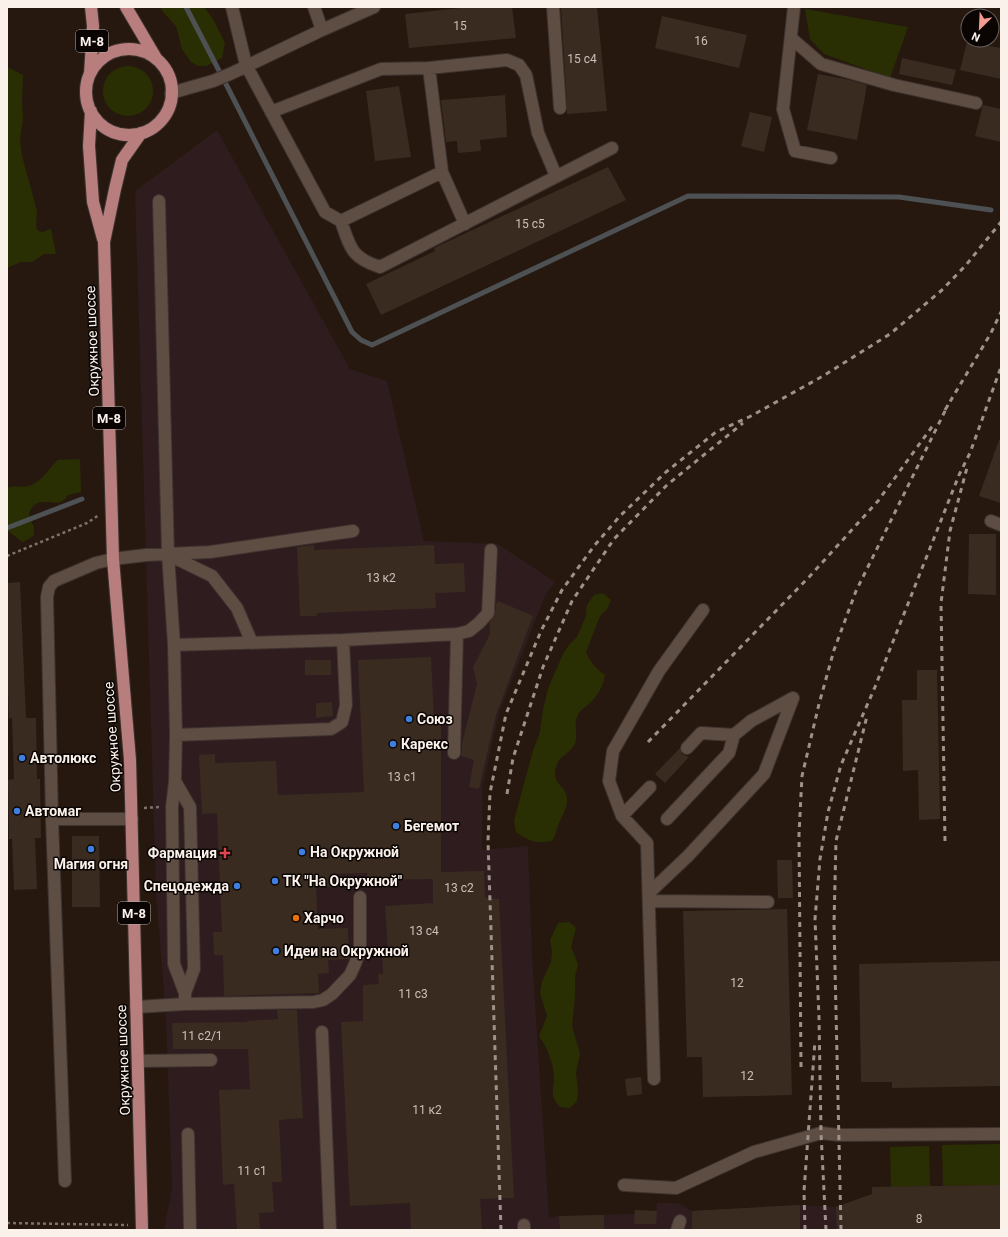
<svg xmlns="http://www.w3.org/2000/svg" width="1008" height="1237" viewBox="0 0 1008 1237" font-family="Roboto,sans-serif">
	<style>
		.commercial { fill: #2f1c1e }
		.green { fill: #292f03 }
		.lines { fill: none; stroke-linecap: round; stroke-linejoin: round }
		.stream { stroke: #4d5154; stroke-width: 5 }
		.building { fill: #3a2b21 }
		.minor-casing { stroke: #3d332f; stroke-width: 14 }
		.major-casing { stroke: #3d332f; stroke-width: 14 }
		.path { stroke: #7d7169; stroke-width: 2.5; stroke-dasharray: 3 3; stroke-linecap: butt }
		.minor { stroke: #5e4d43; stroke-width: 12 }
		.major { stroke: #b87e7e; stroke-width: 12 }
		.rail { stroke: #9d918a; stroke-width: 3; stroke-dasharray: 5 5; stroke-linecap: butt }
		.shop-dot { fill: #3f7fe0; stroke: #0a0503; stroke-width: 1.5 }
		.health-dot { fill: #e0444e; stroke: #0a0503; stroke-width: 1.5 }
		.food-dot { fill: #e8710a; stroke: #0a0503; stroke-width: 1.5 }
		.labels { text-anchor: middle; stroke-width: 3; stroke-linejoin: round; paint-order: stroke }
		.number-label { font-size: 12px; fill: #cbc0b8 }
		.shield { fill: #0a0503; stroke: #b3aaa5; stroke-width: 1 }
		.shield-label { font-size: 13px; font-weight: bold; fill: #fbf1eb }
		.street-label { font-size: 14px; fill: #fbf1eb; stroke: #0a0503 }
		.poi-label { font-size: 14px; font-weight: bold; fill: #fbf1eb; stroke: #0a0503; text-anchor: start }
	</style>
	<rect width="100%" height="100%" fill="#26180f"/>
	<path class="commercial" d="M217,130L350,369L387,381L424,541L498,544L555,582L545,596L499,713L482,789V850L528,846L532,956L549,1218L559,1216L634,1214L635,1210L656,1211L657,1203H678L692,1211L800,1205L836,1207L872,1194V1187L1001,1185V1230H164L172,1188L166,1017L156,893L135,191Z"/>
	<path class="green" d="M160,7H204L213,19L225,43L222,58L206,66H198L191,62L182,49L176,26L163,12Z
		M805,9L908,27L890,78L824,54L810,39Z
		M103 91a25 25 0 1 1 50 0a25 25 0 1 1-50 0Z
		M7,67L23,75L22,101L23,118L20,139L22,156L37,211L36,225L37,230L42,232L51,229L56,254H44L32,262H21L9,267H7Z
		M80,459L81,492L68,495C66,497 66,499 64,500C55,508 38,494 30,511C27,518 33,522 34,528C34,531 34,533 34,535L29,539L22,542L7,530V488C14,485 22,488 29,486C42,482 48,469 58,460Z
		M603,593L611,600L607,609L600,616L586,652C591,663 596,669 605,675C603,687 598,695 589,704C585,707 578,712 577,717C573,727 580,738 573,747C569,753 561,756 558,762C548,783 566,785 567,798C568,807 563,813 560,821C557,828 556,834 552,841C537,844 528,841 516,832L514,821L532,754L540,732L543,709L549,686L563,654L569,645L577,637L586,616L587,605L594,595Z
		M569,922L576,928L571,947L575,956L578,965L575,976V996L572,1026L580,1054L576,1072L578,1091L577,1101L570,1108L560,1107C549,1094 554,1092 554,1077C554,1064 547,1047 539,1036L547,1016L540,993L542,982L551,962L552,951L550,940L558,923Z
		M1001,1144V1185L943,1186L942,1145Z
		M929,1146L930,1186L891,1187L890,1147Z"/>
	<g class="lines">
		<path class="stream" d="M186,7L228,88L352,332L361,340L372,345L688,196L899,197L991,210
			M7,528L82,499"/>
	</g>
	<path class="building" d="M469,7H512L516,38L409,48L405,14Z
		M561,7H597L607,111L567,114V107Z
		M662,16L747,35L739,68L655,48Z
		M967,42L1001,48V79L960,70Z
		M902,58L956,70L952,85L899,74Z
		M818,74L850,80L867,85L857,140L807,130Z
		M399,86L411,157L375,161L366,91Z
		M505,95L507,137L480,140L481,151L458,153L457,141L446,142L441,100Z
		M983,105L1001,109V142L975,136Z
		M750,112L772,117L764,152L741,146Z
		M608,167L626,200L381,315L366,284L435,251L434,248Z
		M999,440H1001V503L979,496Z
		M969,534H996V595L968,594Z
		M314,545V550L434,545L435,564L464,563L465,592L435,593L436,608L317,613V616H300L297,547Z
		M20,582L26,718H36L37,779H40L41,838H35L37,889L14,890L12,839H9L8,780L14,779L12,718H9L7,666V583Z
		M498,601L533,616L496,715L479,789L469,787L474,760L461,756L462,743L477,684L473,667L490,634V622L495,614L496,604Z
		M431,657L434,721H441V872L484,871L485,898L499,899L514,1198L480,1199L482,1230H411L410,1203L350,1206L341,1022L363,1021V985L379,984L378,974H383L382,950H388L385,906L433,903V879L368,880L367,873L330,874V887H316L318,929L348,928L349,959L328,960L329,973L318,974L319,993L224,996L223,955H214L213,932H222L217,813L202,814L199,755L215,754V763L276,761L278,795L364,792L358,660Z
		M305,660H331V675H305Z
		M917,670H937L940,819L919,820L918,770L903,771L902,700H917Z
		M332,702L333,716L316,718V703Z
		M680,748L682,754L689,757L665,783L655,774Z
		M72,836H99L100,907H72Z
		M777,860H792L793,898H778Z
		M787,909L792,1095L703,1097L702,1057H687L683,911Z
		M1001,961V1086L892,1088V1082H861L859,964Z
		M277,1010H297L303,1118L279,1120L282,1182H272L274,1212L259,1213L260,1230H237L234,1184L223,1185L219,1090L250,1089L248,1049H173L172,1023L247,1022V1021L278,1019Z
		M641,1077L642,1094L627,1096L625,1079Z
		M1001,1185V1230H837L836,1207L872,1194V1187Z
		M800,1205V1230H692V1211Z
		M635,1210L657,1211L656,1224H634Z
		M604,1215V1230H560L559,1216Z"/>
	<g class="lines">
		<defs>
			<path id="minor" d="M232,7L246,65L325,212L341,221C350,247 351,258 380,267L612,148
				M314,7L322,30
				M553,7L560,108
				M794,7L783,109L795,151L831,158
				M791,38L821,64L894,85L976,103
				M429,68L442,172L465,224
				M171,93L213,81L230,74L322,30L374,7
				M271,112L381,69L429,68L507,60L519,65L526,75L538,133L556,176
				M159,201L168,554L174,645L176,735L331,729L342,722L346,705L343,640
				M341,221L442,172
				M991,521L1001,525
				M169,555L212,576L237,608L252,643
				M174,645L343,640L457,634L469,631L479,623L488,613L491,550
				M687,748L701,733L734,735L751,721L793,698
				M454,753L457,634
				M175,781L172,807L174,964L185,993
				M622,816L650,787
				M52,819H132
				M667,819L729,753L734,735
				M649,893L688,856L764,774L793,698
				M649,901L768,902
				M185,1004L314,1002L323,1000L332,994L350,975L355,964L360,949V897
				M136,1007L185,1004V993L194,969L190,807L175,781L176,735
				M322,1032L330,1230
				M138,1061L211,1060
				M654,1079L647,843L622,816L609,781L613,751L659,671L703,610
				M188,1134L190,1230
				M65,1181L52,819L47,597L49,587L54,581L96,563L113,559L146,555L210,552L353,531
				M624,1185L676,1188L754,1152L821,1133L839,1135L1001,1134
				M524,1230V1225
				M677,1230L680,1221"/>
			<path id="major" d="M126,7L156,58
				M86 92a43 43 0 1 1 86 0a43 43 0 1 1-86 0Z
				M90,74L93,26L91,7
				M91,111L89,146L93,202L103,239
				M141,133L122,160L115,189L104,242L113,559L130,760L142,1230"/>
		</defs>
		<use href="#minor" class="minor-casing"/>
		<use href="#major" class="major-casing"/>
		<path class="path" d="M7,556L87,523L99,515
			M144,808L159,807
			M7,1223L128,1225"/>
		<use href="#minor" class="minor"/>
		<use href="#major" class="major"/>
		<path class="rail" d="M945,410L991,333L1001,312
			M648,742L810,576L878,501L934,424
			M507,794L513,758L543,667L572,601L614,539L667,485L743,423
			M945,841L941,603L950,531L968,464
			M801,1067L799,834L802,776L819,704L834,650L856,591L948,405
			M501,1230L488,841L490,793L506,714L541,631L562,590L594,546L620,516L666,472L716,432L751,416L823,376L890,334L942,290L966,265L1001,222
			M805,1230L804,1191L815,1041
			M826,1230L821,1133L819,1018L815,919L820,859L828,812L841,765L875,687L959,475L970,453L1001,367
			M841,1230L834,924L836,841L867,716"/>
	</g>
	<g class="shop-dot">
		<circle cx="409" cy="719" r="4"/>
		<circle cx="393" cy="744" r="4"/>
		<circle cx="22" cy="758" r="4"/>
		<circle cx="17" cy="811" r="4"/>
		<circle cx="396" cy="826" r="4"/>
		<circle cx="91" cy="849" r="4"/>
		<circle cx="302" cy="852" r="4"/>
		<circle cx="275" cy="881" r="4"/>
		<circle cx="237" cy="886" r="4"/>
		<circle cx="276" cy="951" r="4"/>
	</g>
	<path class="health-dot" d="M223 847h4v4h4v4h-4v4h-4v-4h-4v-4h4z"/>
	<circle class="food-dot" cx="296" cy="918" r="4"/>
	<g class="labels">
		<g class="number-label">
			<text x="460" y="30">15</text>
			<text x="701" y="45">16</text>
			<text x="582" y="63">15 с4</text>
			<text x="530" y="228">15 с5</text>
			<text x="381" y="582">13 к2</text>
			<text x="402" y="781">13 с1</text>
			<text x="459" y="892">13 с2</text>
			<text x="424" y="935">13 с4</text>
			<text x="737" y="987">12</text>
			<text x="413" y="998">11 с3</text>
			<text x="202" y="1040">11 с2/1</text>
			<text x="747" y="1080">12</text>
			<text x="427" y="1114">11 к2</text>
			<text x="252" y="1175">11 с1</text>
			<text x="919" y="1223">8</text>
		</g>
		<g class="shield">
			<rect x="76" y="30" width="32" height="22" rx="3"/>
			<rect x="93" y="407" width="32" height="22" rx="3"/>
			<rect x="118" y="902" width="32" height="22" rx="3"/>
		</g>
		<g class="shield-label">
			<text x="92" y="46">М-8</text>
			<text x="109" y="423">М-8</text>
			<text x="134" y="918">М-8</text>
		</g>
		<g class="street-label">
			<text transform="translate(92 341) rotate(-92)" y="5">Окружное шоссе</text>
			<text transform="translate(112 737) rotate(-94)" y="5">Окружное шоссе</text>
			<text transform="translate(123 1060) rotate(-92)" y="5">Окружное шоссе</text>
		</g>
		<g class="poi-label">
			<text x="417" y="724">Союз</text>
			<text x="401" y="749">Карекс</text>
			<text x="30" y="763">Автолюкс</text>
			<text x="25" y="816">Автомаг</text>
			<text x="404" y="831">Бегемот</text>
			<text x="310" y="857">На Окружной</text>
			<text x="217" y="858" text-anchor="end">Фармация</text>
			<text x="91" y="869" text-anchor="middle">Магия огня</text>
			<text x="283" y="886">ТК "На Окружной"</text>
			<text x="229" y="891" text-anchor="end">Спецодежда</text>
			<text x="304" y="923">Харчо</text>
			<text x="284" y="956">Идеи на Окружной</text>
		</g>
	</g>
	<rect width="1008" height="1237" fill="none" stroke="#fbf1eb" stroke-width="16"/>
	<g transform="translate(980 28) rotate(204)"><circle r="19" fill="#0a0503" stroke="#6a6360"/>
	<path d="M0-3L7 15L0 10L-7 15Z" fill="#f59c92"/>
	<text y="-6" font-size="11" font-weight="bold" text-anchor="middle" fill="#fbf1eb">N</text>
	</g>
</svg>
